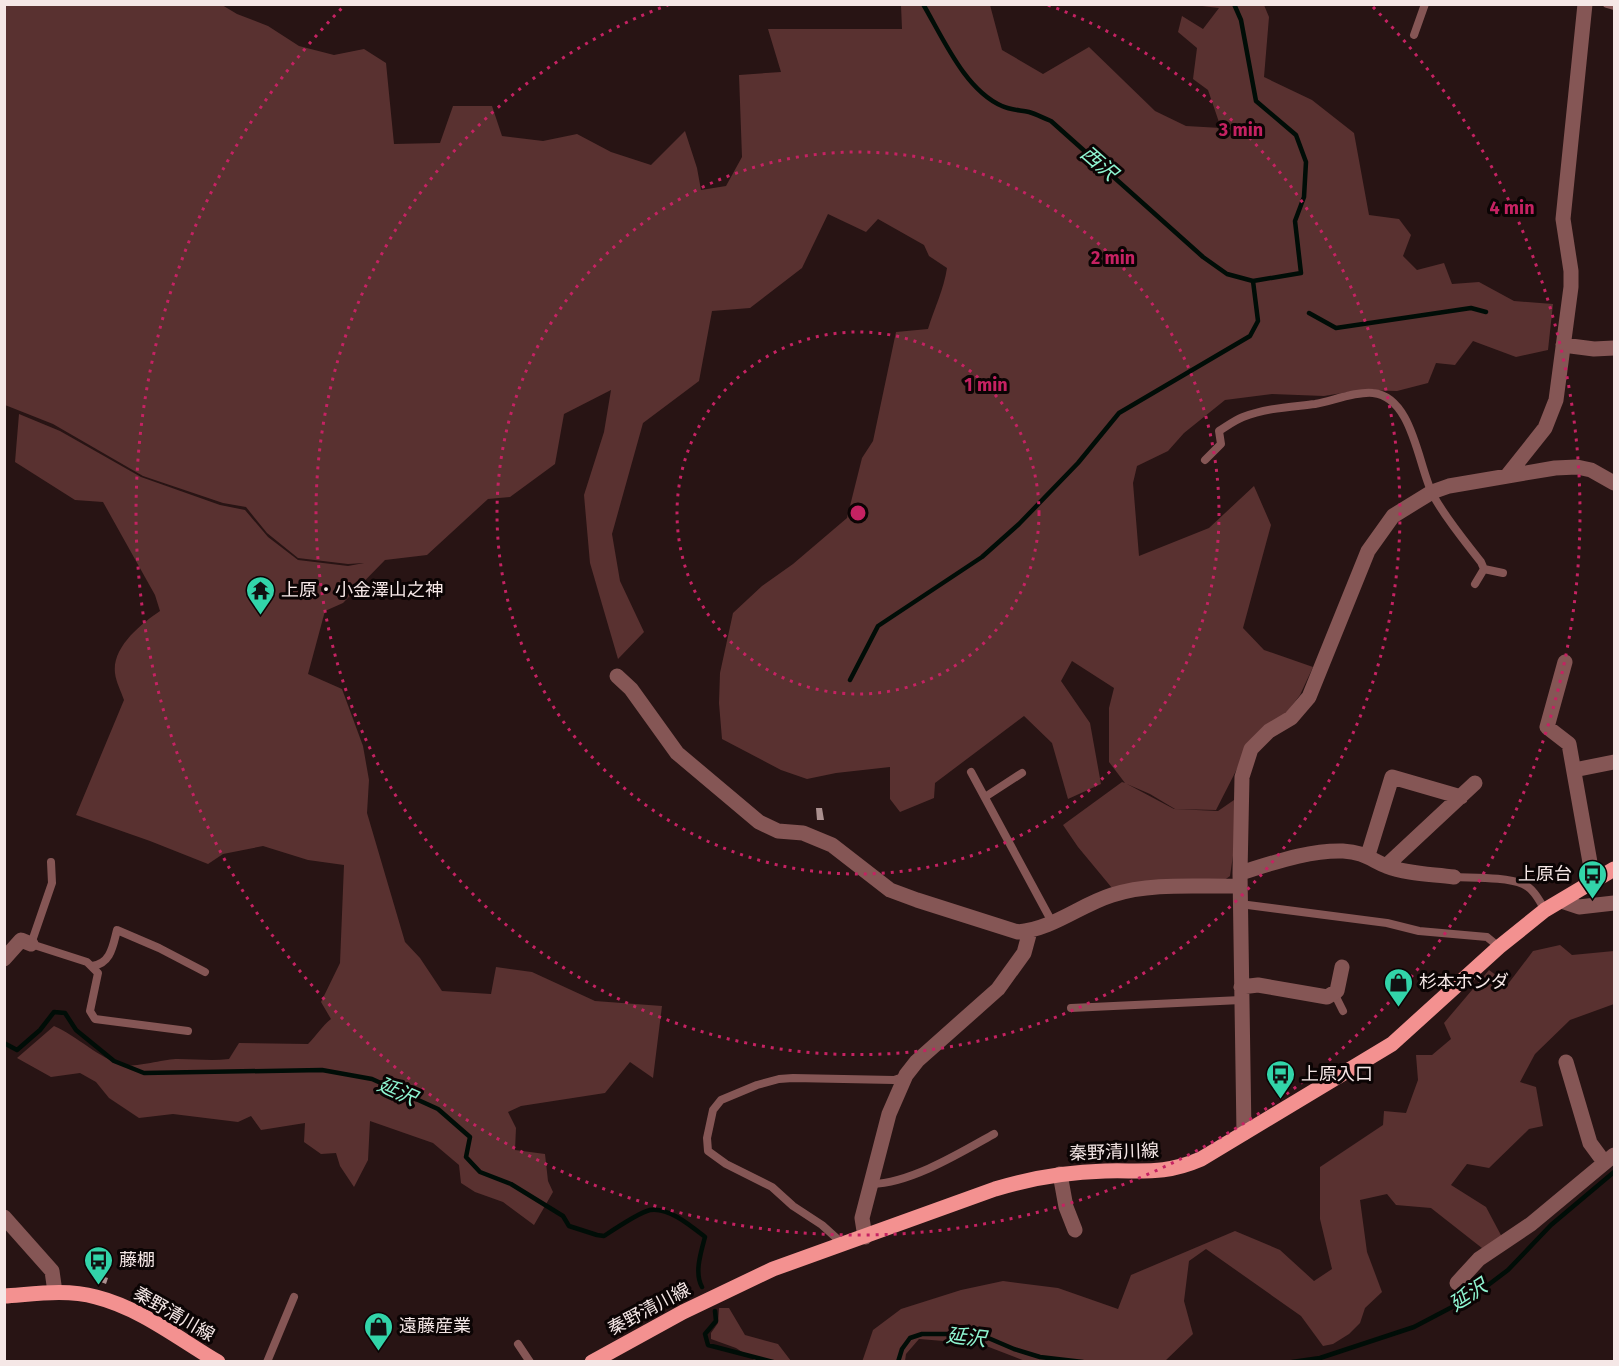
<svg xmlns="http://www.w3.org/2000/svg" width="1619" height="1366" viewBox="0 0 1619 1366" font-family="'Fira Sans','Noto Sans JP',sans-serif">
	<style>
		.green { fill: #593130 }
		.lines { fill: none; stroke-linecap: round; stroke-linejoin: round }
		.stream { stroke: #000d07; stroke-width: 4.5 }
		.building { fill: #ab908f }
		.service { stroke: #855655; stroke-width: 8 }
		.minor { stroke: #855655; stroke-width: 15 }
		.primary { stroke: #f39190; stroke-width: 15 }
		.ring { fill: none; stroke: #c52262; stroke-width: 3; stroke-dasharray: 3 6 }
		.labels { text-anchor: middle; stroke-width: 6; stroke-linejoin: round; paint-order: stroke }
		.poi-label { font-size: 18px; fill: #f5e7e6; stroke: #0b0404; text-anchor: start }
		.street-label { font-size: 18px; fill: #f5e7e6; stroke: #0b0404 }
		.water-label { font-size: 20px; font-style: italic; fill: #8ff6d2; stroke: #0b0404 }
		.centre { fill: #c52262; stroke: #0b0404; stroke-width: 3 }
		.ring-label { font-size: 18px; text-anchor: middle; font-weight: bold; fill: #c52262; stroke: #0b0404; stroke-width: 6; stroke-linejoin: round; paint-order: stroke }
	</style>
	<rect width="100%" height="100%" fill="#281414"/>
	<path class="green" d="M4,5H222L237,14L268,26L299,46L334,55L364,49L386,63L394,144L440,143L453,106H492L502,136L543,141L577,134L611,152L651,165L685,131L697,168L701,190L726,186L742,157L739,75L781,72L768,29H902L901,5H990L1002,50L1043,74L1089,47L1155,111L1186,126L1221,128L1208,90L1193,79L1197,48L1178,32L1182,16L1203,29L1219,8L1194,5H1264L1269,17L1264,77L1312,100L1354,133L1369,215L1399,219L1411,235L1403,256L1417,270L1444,263L1452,284L1479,282L1514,301L1553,304L1548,350L1516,357L1473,341L1455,365L1436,363L1428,383L1397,391L1360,390L1324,396L1272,394L1225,400L1184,433L1168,451L1137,466L1133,483L1139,556L1209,528L1254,486L1271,525L1243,628L1264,650L1313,667L1300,695L1284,716L1239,765L1216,810L1175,809L1150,794L1127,784L1174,809L1218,811L1234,800V849L1230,876L1223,881L1112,888L1078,847L1063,825L1122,782L1125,783L1109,762V708L1114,688L1072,661L1061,681L1090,723L1101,784L1068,799L1052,743L1024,716L935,783L934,798L900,812L890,799V767L836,773L807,779L781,770L722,739L719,703L720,673L733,613L762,586L793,564L847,518L862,458L873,441L896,332L928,329C934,309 944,289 947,268L929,256L924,245L878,219L866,232L828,214L802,268L750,308L712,311L699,381L643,423L612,534L620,581L644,632L618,659L590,563L584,495L604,432L611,390L564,414L555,464L510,497L488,499L427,555L385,560L343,603L325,611L308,674L342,689L363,746L369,780L367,813L405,942L420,958L442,991L491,994L496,967L532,972L595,1001L662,1006L653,1078L630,1062L605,1093L521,1106L508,1112L516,1128L515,1150L545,1154L548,1181L553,1192L534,1225L503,1202L475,1192L461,1183L459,1165L433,1143L370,1121L368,1160L354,1187L340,1166L336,1153L321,1154L304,1142L305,1123L261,1130L251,1116L238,1122L173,1114L139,1118L109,1098L96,1082L80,1073L51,1077L17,1058L54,1026C77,1036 100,1059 123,1065C134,1068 164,1059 178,1059C196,1059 212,1061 229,1059L239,1043L308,1044C316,1036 322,1026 331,1019L321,1002L340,963L344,865L308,860L263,846L223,854L208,864L150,841L76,815L124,700C121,691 116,682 115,673C112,647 141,624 160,611L155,595L103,502L75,500L15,462L19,414L60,431L141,477L220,505L245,510L268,537L298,560L348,566L364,563L348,564L298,558L267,533L246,507L223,503L143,476L53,424L5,405Z
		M1560,945L1572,955L1614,951V1004L1570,1020L1535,1054L1520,1082L1536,1087L1543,1126L1529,1129L1489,1168L1467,1164L1451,1185L1486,1207L1503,1239L1487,1252L1431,1208L1396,1205L1387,1194L1360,1200L1367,1252L1382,1292L1365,1308L1360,1323L1349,1334L1333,1344L1323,1346L1301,1316L1206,1249L1189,1261L1184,1301L1193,1334L1165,1361H1025L981,1344L919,1339L906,1354L905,1361L862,1362L873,1330L901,1309L961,1290L1003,1281L1058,1288L1118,1309L1131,1275L1235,1231L1280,1250L1314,1281L1332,1269L1320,1219V1167L1383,1125L1384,1111L1406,1113L1418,1080L1416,1055H1432L1451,1039L1444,1023L1489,970L1508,984L1533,951Z
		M719,1308H729L745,1335L778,1344L791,1361H756L736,1348L711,1339V1333L718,1323Z"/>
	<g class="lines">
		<path class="stream" d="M923,4C943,38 965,90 1002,106C1010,110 1020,110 1029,112C1036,114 1043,118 1051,121L1203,257L1227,274L1253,281L1301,273L1295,221L1304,197L1306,162L1296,135L1256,101L1241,20L1234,4
			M1309,313L1336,328L1471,308L1486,312
			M850,680L878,626L982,557L1019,524L1078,463L1119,413L1250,336L1258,321L1253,281
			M4,1043L17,1050L40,1030L54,1012L65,1013L76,1030L114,1061L144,1073L322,1070L372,1079L438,1109L470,1137L466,1157L480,1172L511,1184L563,1216L569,1226L597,1235L604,1236C613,1230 641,1212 650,1210C669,1207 691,1226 705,1237C701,1252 694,1273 702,1287
			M715,1311L716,1321L705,1334L708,1345L773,1362
			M898,1362L902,1349L910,1338L922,1334H979L1014,1349L1040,1357L1083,1362
			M1292,1362L1320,1358L1414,1327L1475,1295L1508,1270L1551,1225L1614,1172"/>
	</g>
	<path class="building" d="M816,808H822L824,820H817Z
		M98,1275L108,1278L106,1284L96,1280Z"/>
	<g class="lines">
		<path class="service" d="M1607,4L1614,6
			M1414,35L1425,4
			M1205,460L1221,444L1219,431C1227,426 1235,420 1243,417C1266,408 1291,407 1315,404C1332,401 1357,391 1373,393C1413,397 1418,466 1433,495C1446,519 1464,540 1481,562L1484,569
			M1475,584L1484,569L1503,573
			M971,772L1052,922
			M985,797L1022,773
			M51,862L52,883L31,944L87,962L98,973L90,1011L95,1019L188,1031
			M1454,877C1474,878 1506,877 1523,884C1534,889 1539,900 1545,910
			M1240,904L1387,923L1419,931L1487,937L1499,947
			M92,966C111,964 113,945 117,930L159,948L205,972
			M1334,993L1343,1011
			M1071,1008L1241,1000
			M872,1184C911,1183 960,1153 994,1134
			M843,1244L822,1225L793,1206L772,1187L726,1164L708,1151L707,1138L713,1110L721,1100L757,1085L779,1079L793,1078L894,1080L903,1077
			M518,1344L530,1362
			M267,1362L294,1297"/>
		<path class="minor" d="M1563,345L1594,349L1614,348
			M1507,476L1545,428L1556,400L1571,287V271L1563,219L1585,4
			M1565,662L1547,727L1569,744L1591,868L1599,878
			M617,676L631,689L677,753L759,822L778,831L803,833L832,845L890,890L917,900L1018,932C1053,929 1080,905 1112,895C1152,882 1199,887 1240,886
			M1574,770L1614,762
			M1368,855L1392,777L1461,797
			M1386,866L1475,783
			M1240,873C1273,863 1308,850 1343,851C1363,852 1370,859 1386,866C1407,874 1432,874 1454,877
			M1561,901L1579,907L1614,903
			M4,959L21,940L31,944
			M1241,987L1258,985L1327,997L1337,991L1342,967
			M1566,1062L1590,1143L1604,1162
			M1244,1133L1240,873L1242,777L1251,749L1269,731L1291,718L1309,697L1368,551L1393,516L1432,492L1449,486L1555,468L1577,467L1591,470L1614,483
			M1060,1174L1066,1207L1075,1230
			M4,1217L52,1271L55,1292
			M865,1237L862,1218L889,1114L906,1075L917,1061L998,989L1024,953L1030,931
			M1457,1283L1479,1259L1531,1224L1614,1155"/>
		<path class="primary" d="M4,1296C35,1294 66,1289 96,1297C140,1308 179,1339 218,1362
			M592,1362L683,1312L773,1269L995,1189C1031,1178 1067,1172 1105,1171C1143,1170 1164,1175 1201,1159L1392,1044L1499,947L1545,910L1614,869"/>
	</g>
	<g class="ring">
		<circle cx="858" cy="513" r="181"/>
		<circle cx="858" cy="513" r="361"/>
		<path d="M1048 5A542 542 0 1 1 668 5"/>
		<path d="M1373 7A722 722 0 1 1 343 7"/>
	</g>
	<defs>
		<symbol id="temple-pin" viewBox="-11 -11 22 30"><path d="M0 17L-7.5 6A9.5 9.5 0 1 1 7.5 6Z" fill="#32d4a9" stroke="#0b0404"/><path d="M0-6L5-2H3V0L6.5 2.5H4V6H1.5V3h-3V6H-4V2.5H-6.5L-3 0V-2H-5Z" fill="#111"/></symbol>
		<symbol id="bus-pin" viewBox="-11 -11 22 30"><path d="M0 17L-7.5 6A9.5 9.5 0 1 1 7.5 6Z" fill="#32d4a9" stroke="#0b0404"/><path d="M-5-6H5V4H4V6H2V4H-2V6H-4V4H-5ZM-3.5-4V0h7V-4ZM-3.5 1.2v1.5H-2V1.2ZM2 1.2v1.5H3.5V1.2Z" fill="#111"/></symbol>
		<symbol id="shop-pin" viewBox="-11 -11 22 30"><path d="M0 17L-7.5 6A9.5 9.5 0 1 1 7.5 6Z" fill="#32d4a9" stroke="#0b0404"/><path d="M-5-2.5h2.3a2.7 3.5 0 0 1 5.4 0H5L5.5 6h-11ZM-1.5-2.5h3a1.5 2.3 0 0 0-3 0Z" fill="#111"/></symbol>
	</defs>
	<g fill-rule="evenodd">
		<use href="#temple-pin" x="244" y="574" width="33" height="45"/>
		<use href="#bus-pin" x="1576" y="858" width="33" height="45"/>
		<use href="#shop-pin" x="1382" y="966" width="33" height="45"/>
		<use href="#bus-pin" x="1264" y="1058" width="33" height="45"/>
		<use href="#bus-pin" x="82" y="1244" width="33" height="45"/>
		<use href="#shop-pin" x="362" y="1310" width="33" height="45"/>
	</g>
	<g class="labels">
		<g class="poi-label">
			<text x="281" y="596">上原・小金澤山之神</text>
			<text x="1572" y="880" text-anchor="end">上原台</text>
			<text x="1419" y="988">杉本ホンダ</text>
			<text x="1301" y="1080">上原入口</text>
			<text x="119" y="1266">藤棚</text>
			<text x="399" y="1332">遠藤産業</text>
		</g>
		<g class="street-label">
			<text transform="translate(1114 1152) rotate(-2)" y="6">秦野清川線</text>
			<text transform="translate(649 1309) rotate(-28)" y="6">秦野清川線</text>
			<text transform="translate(174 1314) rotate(30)" y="6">秦野清川線</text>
		</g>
		<g class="water-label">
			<text transform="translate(1099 163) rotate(41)" y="7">西沢</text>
			<text transform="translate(397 1091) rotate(24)" y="7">延沢</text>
			<text transform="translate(1468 1295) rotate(-33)" y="7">延沢</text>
			<text transform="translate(966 1337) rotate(6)" y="7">延沢</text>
		</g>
	</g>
	<circle cx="858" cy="513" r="9" class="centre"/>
	<g class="ring-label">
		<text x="1241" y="136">3 min</text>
		<text x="1512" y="214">4 min</text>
		<text x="1113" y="264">2 min</text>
		<text x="986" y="391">1 min</text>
	</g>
	<rect width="1619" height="1366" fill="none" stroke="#f5e7e6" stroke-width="12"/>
</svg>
